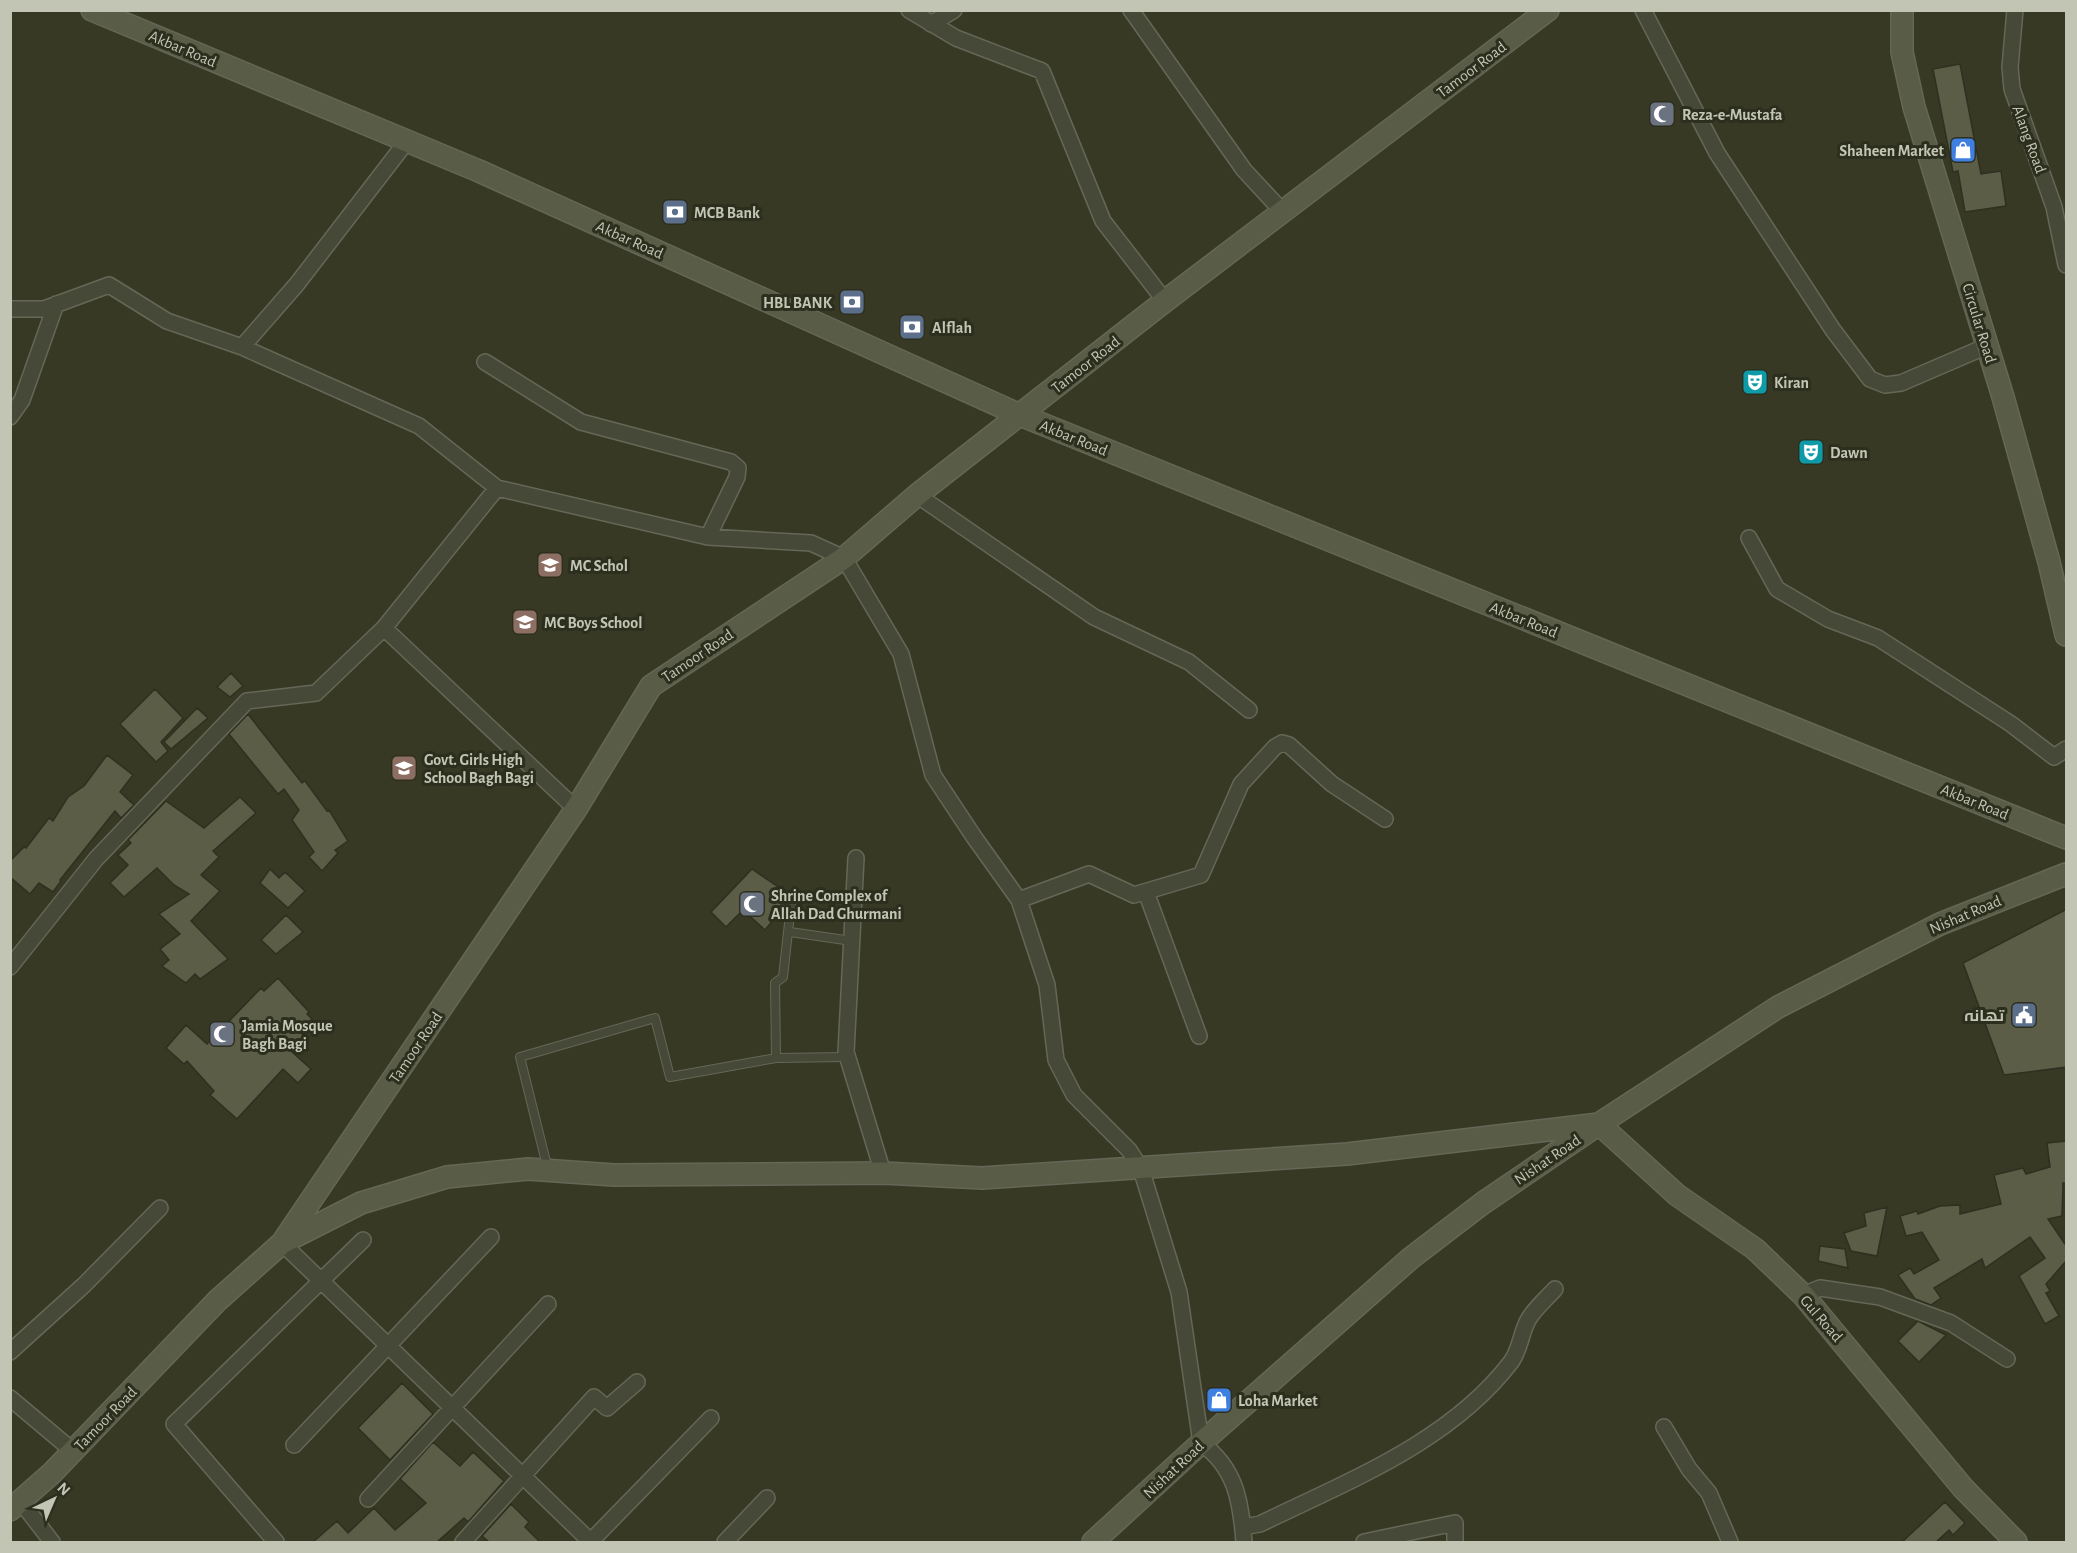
<svg xmlns="http://www.w3.org/2000/svg" width="2077" height="1553" viewBox="0 0 2077 1553" font-family="'Alegreya Sans',Cairo,sans-serif">
	<style>
		.building { fill: #5b5d47; stroke: #2e3020; stroke-width: 1.5 }
		.lines { fill: none; stroke-linecap: round; stroke-linejoin: round }
		.lane-casing { stroke: #656757; stroke-width: 10 }
		.street-casing { stroke: #656757; stroke-width: 18 }
		.secondary-casing { stroke: #656757; stroke-width: 24 }
		.lane { stroke: #474938; stroke-width: 8 }
		.street { stroke: #474938; stroke-width: 15 }
		.secondary { stroke: #595c47; stroke-width: 21 }
		.labels { text-anchor: middle; stroke-width: 6; stroke-linejoin: round; paint-order: stroke }
		.street-label { font-size: 16px; fill: #c3c5b4; stroke: #2c2e1e }
		.poi-label { font-size: 16px; font-weight: bold; fill: #c3c5b4; stroke: #2c2e1e; text-anchor: start }
	</style>
	<rect width="100%" height="100%" fill="#373925"/>
	<path class="building" d="M1960,64L1981,174L2001,171L2006,206L1965,212L1958,171L1953,172L1933,69Z
		M231,673L243,686L230,697L217,687Z
		M155,689L183,718L161,742L168,751L156,762L120,724Z
		M197,708L208,718L171,749L164,742Z
		M248,714L302,783L305,781L327,811L329,810L348,841L335,850L338,853L322,871L309,857L314,852L292,820L299,810L284,789L278,794L229,734Z
		M107,755L133,775L120,792L134,805L121,818L115,811L60,880L61,881L53,892L39,883L30,894L10,877V861L24,847L26,848L49,818L53,821L68,797L84,786Z
		M240,797L256,813L213,851L219,857L201,875L220,891L191,921L228,959L200,979L195,974L186,983L162,966L169,960L160,949L180,934L159,914L189,894L174,885L157,868L124,897L110,883L128,865L118,855L131,843L128,840L166,801L204,828Z
		M270,869L279,878L285,872L305,891L288,908L260,883Z
		M752,869L787,893L785,906L765,930L743,910L726,927L711,912Z
		M2067,909V1067L2004,1075L1963,963Z
		M286,915L303,932L276,954L261,940Z
		M278,978L309,1012L307,1014L312,1019L299,1031L305,1037L291,1051L311,1069L298,1083L283,1069L237,1119L210,1095L214,1091L187,1061L184,1064L166,1048L186,1025L207,1044L261,988L264,991Z
		M2067,1141V1184L2063,1183L2062,1216L2048,1219L2067,1247V1260L2046,1284L2050,1291L2046,1293L2059,1316L2045,1324L2019,1276L2045,1258L2030,1237L1985,1268L1982,1259L1934,1288L1941,1298L1931,1305L1915,1299L1898,1275L1910,1268L1914,1274L1939,1260L1922,1232L1906,1236L1900,1216L1917,1211L1918,1214L1940,1206L1960,1205V1214L2001,1204L1994,1175L2023,1168L2026,1174L2050,1167L2047,1143Z
		M1887,1207L1877,1256L1851,1251L1844,1233L1866,1226L1864,1213Z
		M1820,1246L1845,1249L1848,1268L1818,1261Z
		M1918,1321L1946,1335L1919,1362L1898,1341Z
		M402,1383L433,1414L390,1460L358,1428Z
		M433,1442L460,1466L473,1452L504,1481L468,1522L464,1518L437,1542H313L337,1521L348,1533L374,1508L395,1530L426,1503L400,1479Z
		M1945,1502L1965,1523L1953,1535L1949,1530L1936,1542H1902Z
		M511,1504L529,1522L525,1527L540,1542H489L482,1536Z"/>
	<g class="lines">
		<defs>
			<path id="lane" d="M790,932L852,941
				M776,1058L775,983L783,977L792,896
				M548,1170L520,1057L655,1018L670,1077L776,1058L847,1057"/>
			<path id="street" d="M909,10L956,38L1042,71L1103,221L1165,301
				M1131,10L1244,170L1283,212
				M1643,10L1717,153L1833,330L1870,379L1885,385L1901,383L1987,346
				M2015,10L2010,67L2012,89L2054,207L2066,265
				M931,24L954,10
				M10,309H44L109,285L167,321L242,347L419,426L497,488L708,537L811,543L844,558L901,654L933,775L974,837L1019,900L1047,985L1056,1060L1074,1095L1129,1150L1141,1169L1179,1292L1201,1443C1236,1468 1241,1502 1244,1542
				M242,347L297,284L407,141
				M485,362L581,422L731,462L738,468L737,477L708,537
				M10,417L22,400L56,304
				M917,495L1094,617L1189,662L1249,710
				M1749,538L1777,589L1828,619L1878,638L2011,724L2054,757L2066,749
				M384,628L576,809
				M856,858L846,1052L883,1173
				M1146,892L1199,1036
				M1019,900L1089,874L1134,895L1201,875L1241,784L1275,747L1282,743L1289,745L1332,784L1385,819
				M10,967L96,859L247,701L316,693L384,628L497,488
				M282,1243L591,1542
				M1803,1295L1820,1288L1880,1297L1951,1323L2007,1359
				M10,1352L84,1285L160,1208
				M10,1398L73,1451
				M1664,1427L1689,1469L1709,1493L1730,1542
				M294,1445L491,1237
				M368,1499L548,1304
				M22,1503L52,1542
				M1243,1527L1260,1524C1348,1481 1450,1442 1511,1362C1520,1350 1521,1333 1528,1320C1535,1308 1547,1298 1555,1289
				M276,1542L174,1424L363,1240
				M463,1542L594,1397L607,1408L637,1382
				M590,1542L711,1418
				M725,1542L767,1498
				M1364,1542L1455,1523V1542"/>
			<path id="secondary" d="M92,10L479,171L1020,415L2066,838
				M1902,10V52L1914,107L2003,397L2049,562L2066,635
				M284,1242L361,1203L447,1177L528,1169L614,1175L883,1173L982,1178L1347,1154L1599,1124L1677,1195L1755,1249L1803,1295L1963,1488L2016,1542
				M10,1510L52,1473L217,1301L282,1243L576,809L651,686L844,558L917,495L1165,301L1548,10
				M1093,1542L1201,1443L1411,1258L1483,1203L1599,1124L1778,1007L1940,924L2066,874"/>
		</defs>
		<use href="#lane" class="lane-casing"/>
		<use href="#street" class="street-casing"/>
		<use href="#secondary" class="secondary-casing"/>
		<use href="#lane" class="lane"/>
		<use href="#street" class="street"/>
		<use href="#secondary" class="secondary"/>
	</g>
	<defs>
		<symbol id="mosque-square" viewBox="-11 -11 22 22"><rect x="-9" y="-9" width="18" height="18" rx="4" fill="#6b7280" stroke="#2c2e1e"/><path d="M3.5-4.9A6 6 0 1 0 3.5 4.9A5 5 0 1 1 3.5-4.9Z" fill="#fff"/></symbol>
		<symbol id="shop-square" viewBox="-11 -11 22 22"><rect x="-9" y="-9" width="18" height="18" rx="4" fill="#3f7fe0" stroke="#2c2e1e"/><path d="M-5-2.5h2.3a2.7 3.5 0 0 1 5.4 0H5L5.5 6h-11ZM-1.5-2.5h3a1.5 2.3 0 0 0-3 0Z" fill="#fff"/></symbol>
		<symbol id="bank-square" viewBox="-11 -11 22 22"><rect x="-9" y="-9" width="18" height="18" rx="4" fill="#5c6f8a" stroke="#2c2e1e"/><path d="M-6-4H6V4H-6ZM0-2.3a2.3 2.3 0 1 0 0 4.6a2.3 2.3 0 1 0 0-4.6Z" fill="#fff"/></symbol>
		<symbol id="theatre-square" viewBox="-11 -11 22 22"><rect x="-9" y="-9" width="18" height="18" rx="4" fill="#0f9aa8" stroke="#2c2e1e"/><path d="M-5-5.5Q0-4 5-5.5V0Q5 5 0 6Q-5 5-5 0ZM-3.3-2.5H-1v1.5H-3.3ZM1-2.5H3.3v1.5H1ZM-2.8 1Q0 5.5 2.8 1Z" fill="#fff"/></symbol>
		<symbol id="school-square" viewBox="-11 -11 22 22"><rect x="-9" y="-9" width="18" height="18" rx="4" fill="#8d6e63" stroke="#2c2e1e"/><path d="M0-5L7-2L0 1L-7-2ZM-4 1L0 2.5L4 1V4Q0 6-4 4Z" fill="#fff"/></symbol>
		<symbol id="civic-square" viewBox="-11 -11 22 22"><rect x="-9" y="-9" width="18" height="18" rx="4" fill="#5c6f8a" stroke="#2c2e1e"/><path d="M-.6-6.5H3V-4.5H.6V-3L4-1V1h2V6H-6V1h2V-1L-.6-3ZM-1.2 2.5V6h2.4V2.5Z" fill="#fff"/></symbol>
	</defs>
	<g fill-rule="evenodd">
		<use href="#mosque-square" x="1647" y="99" width="30" height="30"/>
		<use href="#shop-square" x="1948" y="135" width="30" height="30"/>
		<use href="#bank-square" x="660" y="197" width="30" height="30"/>
		<use href="#bank-square" x="837" y="287" width="30" height="30"/>
		<use href="#bank-square" x="897" y="312" width="30" height="30"/>
		<use href="#theatre-square" x="1740" y="367" width="30" height="30"/>
		<use href="#theatre-square" x="1796" y="437" width="30" height="30"/>
		<use href="#school-square" x="535" y="550" width="30" height="30"/>
		<use href="#school-square" x="510" y="607" width="30" height="30"/>
		<use href="#school-square" x="389" y="753" width="30" height="30"/>
		<use href="#mosque-square" x="737" y="889" width="30" height="30"/>
		<use href="#civic-square" x="2009" y="1000" width="30" height="30"/>
		<use href="#mosque-square" x="207" y="1019" width="30" height="30"/>
		<use href="#shop-square" x="1204" y="1385" width="30" height="30"/>
	</g>
	<g class="labels">
		<g class="street-label">
			<text transform="translate(183 48) rotate(23)" y="6">Akbar Road</text>
			<text transform="translate(1471 69) rotate(-37)" y="6">Tamoor Road</text>
			<text transform="translate(2030 139) rotate(70)" y="6">Alang Road</text>
			<text transform="translate(630 239) rotate(24)" y="6">Akbar Road</text>
			<text transform="translate(1980 323) rotate(73)" y="6">Circular Road</text>
			<text transform="translate(1085 364) rotate(-38)" y="6">Tamoor Road</text>
			<text transform="translate(1074 437) rotate(22)" y="6">Akbar Road</text>
			<text transform="translate(1524 619) rotate(22)" y="6">Akbar Road</text>
			<text transform="translate(697 655) rotate(-34)" y="6">Tamoor Road</text>
			<text transform="translate(1975 801) rotate(22)" y="6">Akbar Road</text>
			<text transform="translate(1965 914) rotate(-23)" y="6">Nishat Road</text>
			<text transform="translate(415 1047) rotate(-56)" y="6">Tamoor Road</text>
			<text transform="translate(1547 1159) rotate(-34)" y="6">Nishat Road</text>
			<text transform="translate(1822 1318) rotate(49)" y="6">Gul Road</text>
			<text transform="translate(105 1418) rotate(-46)" y="6">Tamoor Road</text>
			<text transform="translate(1173 1469) rotate(-43)" y="6">Nishat Road</text>
		</g>
		<g class="poi-label">
			<text x="1682" y="120">Reza-e-Mustafa</text>
			<text x="1944" y="156" text-anchor="end">Shaheen Market</text>
			<text x="694" y="218">MCB Bank</text>
			<text x="832" y="308" text-anchor="end">HBL BANK</text>
			<text x="932" y="333">Alflah</text>
			<text x="1774" y="388">Kiran</text>
			<text x="1830" y="458">Dawn</text>
			<text x="570" y="571">MC Schol</text>
			<text x="544" y="628">MC Boys School</text>
			<text x="424" y="765">Govt. Girls High<tspan x="424" dy="18">School Bagh Bagi</tspan></text>
			<text x="771" y="901">Shrine Complex of<tspan x="771" dy="18">Allah Dad Ghurmani</tspan></text>
			<text x="2004" y="1021" text-anchor="end">تھانہ</text>
			<text x="242" y="1031">Jamia Mosque<tspan x="242" dy="18">Bagh Bagi</tspan></text>
			<text x="1238" y="1406">Loha Market</text>
		</g>
	</g>
	<rect width="2077" height="1553" fill="none" stroke="#c3c5b4" stroke-width="24"/>
	<g transform="translate(54 1499) rotate(44)" stroke="#2c2e1e" stroke-width="4.5" paint-order="stroke">
	<path d="M0-4.5L10 22L0 15L-10 22Z" fill="#c3c5b4"/>
	<text y="-9" font-size="16" font-weight="bold" text-anchor="middle" fill="#c3c5b4">N</text>
	</g>
</svg>
